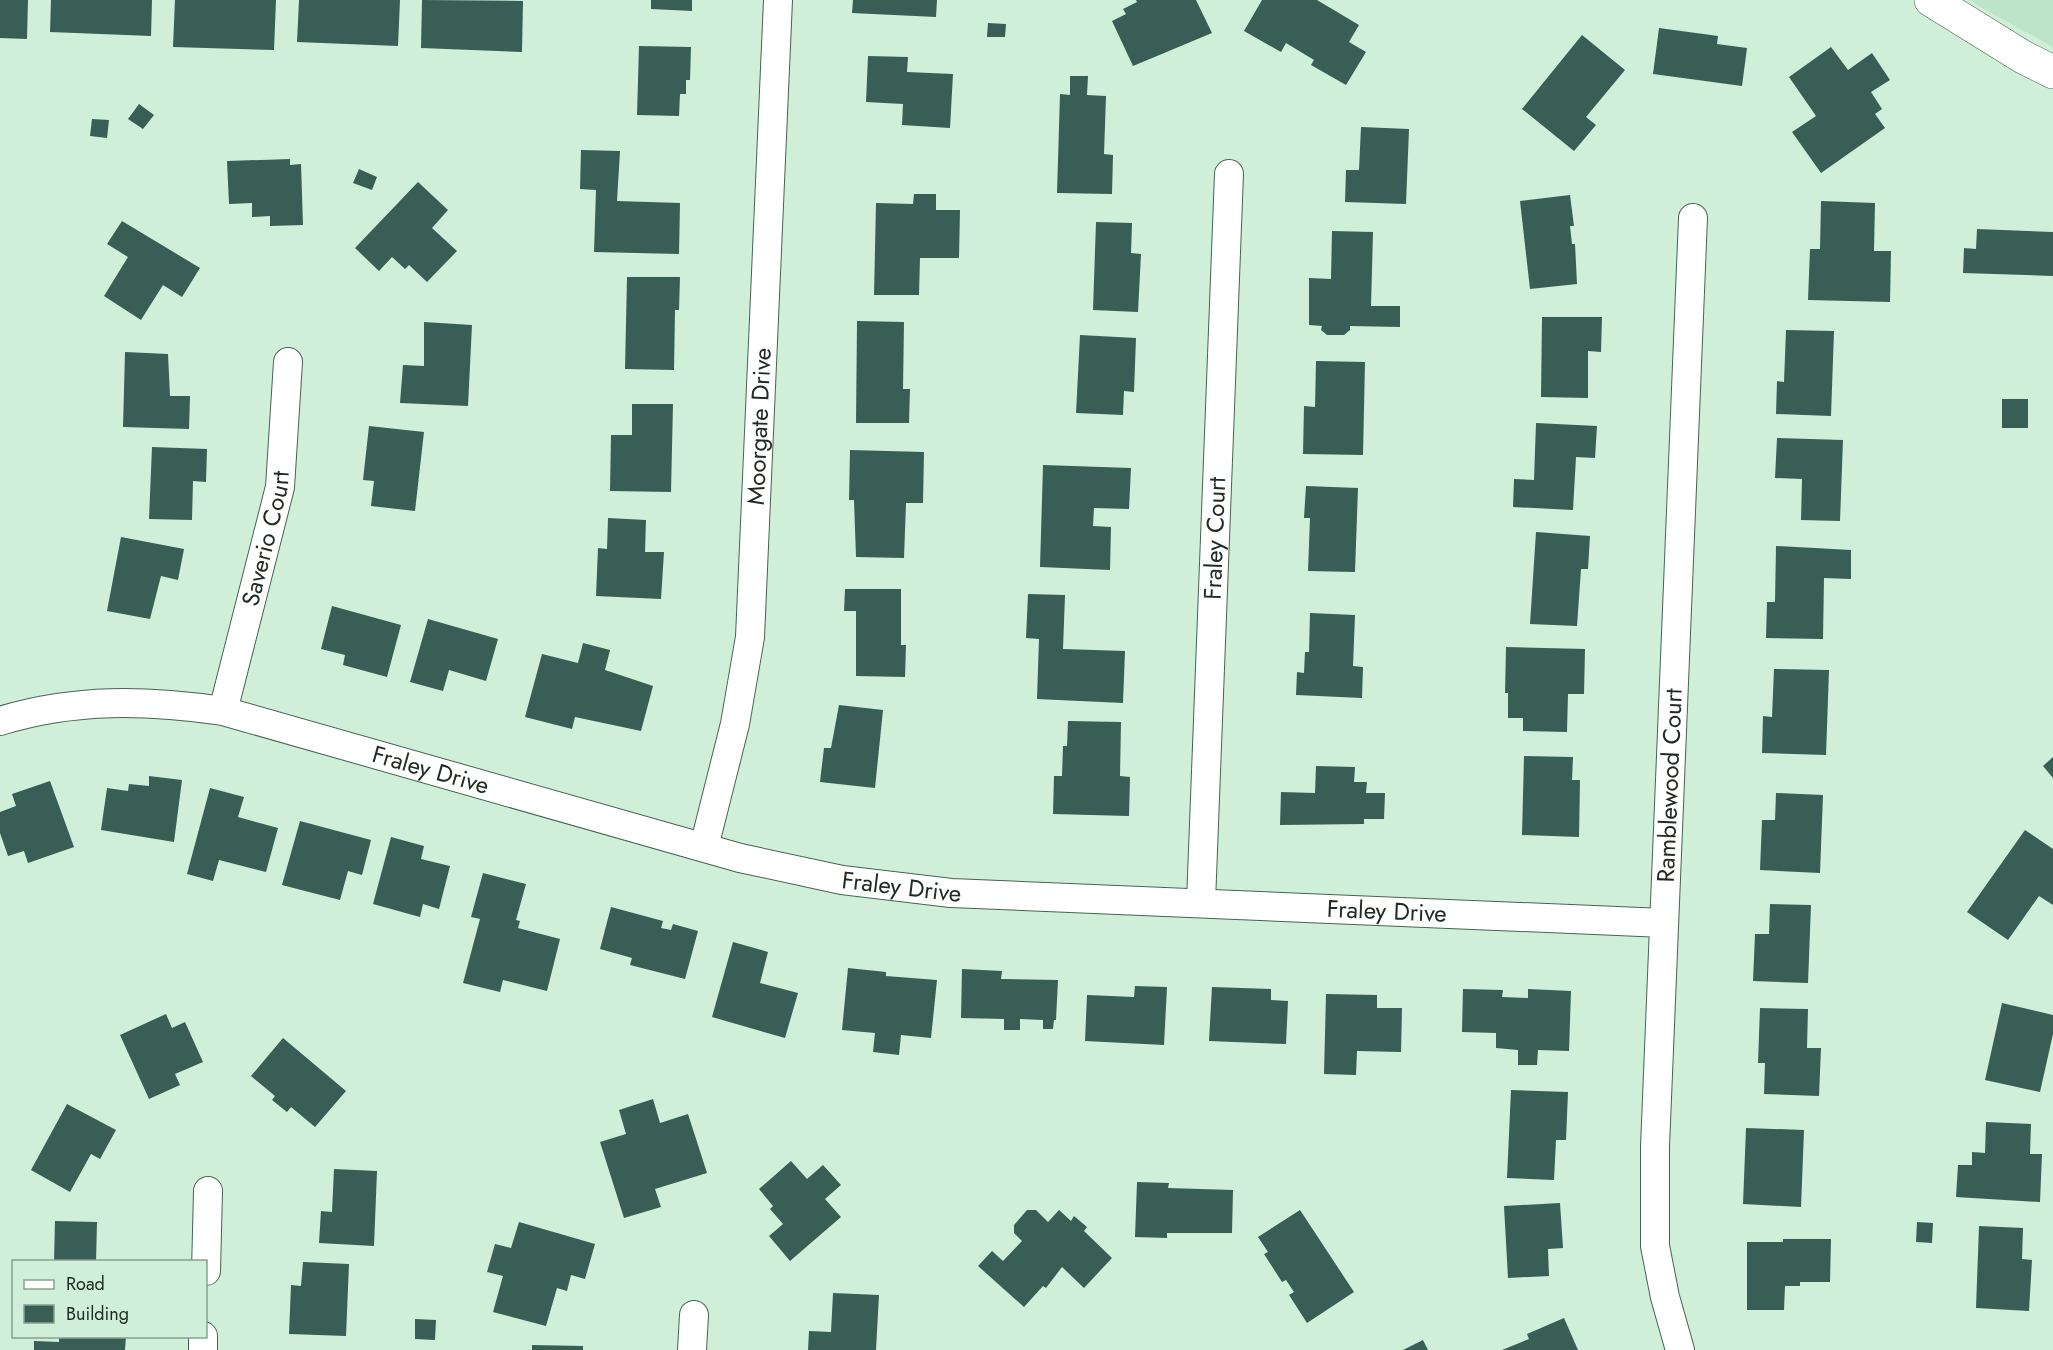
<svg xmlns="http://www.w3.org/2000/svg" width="2053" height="1350" viewBox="0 0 2053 1350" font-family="Jost,sans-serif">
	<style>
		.built { fill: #bde3c9 }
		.building { fill: #385e56 }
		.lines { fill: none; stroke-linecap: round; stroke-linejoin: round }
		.street-casing { stroke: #476350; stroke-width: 30 }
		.secondary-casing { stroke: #476350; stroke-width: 34 }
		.street { stroke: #fff; stroke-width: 28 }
		.secondary { stroke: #fff; stroke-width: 33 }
		.labels { text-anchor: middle; stroke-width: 6; stroke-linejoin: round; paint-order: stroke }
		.street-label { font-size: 24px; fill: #202c23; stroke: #cfefd8 }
	</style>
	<rect width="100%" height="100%" fill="#cfefd8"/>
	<path class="built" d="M1970,0H2053V47L1982,8Z"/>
	<path class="building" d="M0,0H28L27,39L0,38Z
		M51,0H152L151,36L50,32Z
		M175,0H276L274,50L173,47Z
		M299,0H400L398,46L297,42Z
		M422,0L523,1L522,52L421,48Z
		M651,0H692V11L651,9Z
		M853,0H937L936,17L852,13Z
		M1136,0H1196L1212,33L1133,66L1112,21L1126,14L1123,9L1137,2Z
		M1262,0H1317L1359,25L1349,42L1366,52L1346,85L1311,65L1314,60L1286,43L1281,52L1244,31Z
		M988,23L1006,24L1005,37H987Z
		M1659,28L1718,36L1717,44L1747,48L1742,86L1653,74Z
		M1582,35L1625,70L1586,117L1596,125L1574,151L1522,109Z
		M639,46L691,47L690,80H686V94H680L679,116L637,115Z
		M1831,47L1848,70L1872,53L1890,80L1871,92L1882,109L1875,114L1885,128L1821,173L1792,132L1816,116L1789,77Z
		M868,56L908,57L907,72L953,74L950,128L902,125L903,104L866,102Z
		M1070,76H1088L1087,95L1106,96L1104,154L1113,155L1112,194L1057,193L1060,94L1070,95Z
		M139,104L154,115L143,129L128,119Z
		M92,119L109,120L107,138L90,136Z
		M1361,127L1409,129L1406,204L1345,202L1346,170H1359Z
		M581,150L620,151L617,201L680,203L679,254L594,252L596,190L580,189Z
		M290,159V165L301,164L303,225L270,226V216L252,217V203L229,204L227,161Z
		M359,169L377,177L372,190L353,183Z
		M418,182L448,210L432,228L457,251L427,282L409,265L405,269L392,257L379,271L355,248Z
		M914,194H936V210H960L959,258H920L919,295H874L876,203L913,204Z
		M1570,195L1574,226H1570L1572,244H1575L1577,284L1530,289L1520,201Z
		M1821,201L1875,203L1874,251H1891L1890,302L1808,300L1810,249H1820Z
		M122,221L200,268L182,297L163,285L141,320L104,296L128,257L107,244Z
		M1096,222L1132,223L1131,253L1141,254L1138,312L1093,310Z
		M1977,229L2053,232V276L1963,273L1964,248L1976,249Z
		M1332,231L1373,232L1371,306H1400V327L1350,326V330L1344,335H1327L1321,330L1322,326L1309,325V278L1331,279Z
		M627,277H680L679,310H675L674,370L625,369Z
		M1542,317H1602L1601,352L1588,351V398L1541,397Z
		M857,321L904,322L903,389H910L909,423H856Z
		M424,322L472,325L468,406L400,403L403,365L424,366Z
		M1786,330L1834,331L1831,416L1776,414L1777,381L1784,382Z
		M1080,335L1136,338L1134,392L1124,391L1123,415L1076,413Z
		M125,352L168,354L170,396H190L189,429L123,427Z
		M1316,361L1365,362L1363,455L1303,454L1304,406L1315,407Z
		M2002,399H2028V428H2002Z
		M632,404H673L671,492L610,491L611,435H632Z
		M1536,423L1597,426L1595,458L1576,457L1573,510L1513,507L1514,479L1534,480Z
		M369,426L424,432L415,511L371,506L374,481L363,480Z
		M1777,438L1843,440L1840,521L1801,520L1802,479L1775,478Z
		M152,447L207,449L206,482L193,481L192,520L149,519Z
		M850,450L924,452L923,503H906L904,558L856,557L854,500H849Z
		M1043,465L1131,468L1129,509L1094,508L1093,526L1111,527L1110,570L1040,567Z
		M1306,486L1358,488L1355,572L1308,571L1310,518H1304Z
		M608,518L646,520L645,552H664L661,599L596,596L598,548L607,549Z
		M1536,532L1590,536L1588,569H1581L1577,626L1530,624Z
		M121,537L184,549L178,580L161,576L150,619L107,611Z
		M1776,546L1851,550V579L1824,578L1823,639L1766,638L1767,602H1775Z
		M845,589H901V645H906L905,677L856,676V611H844Z
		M1028,594L1065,595L1063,649L1125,651L1123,703L1037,699L1039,639L1026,638Z
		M332,606L401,625L387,677L343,665L345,655L321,649Z
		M1310,613L1355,615L1353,666L1363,667L1362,698L1296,695L1297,672L1304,673L1305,652H1309Z
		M428,619L498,639L486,681L449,670L443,691L410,682Z
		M583,643L610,650L605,670L653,686L641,731L575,717L572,729L525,717L542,654L578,663Z
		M1506,647L1585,649L1584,694H1568L1567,732L1523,731V718H1508V693H1505Z
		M1774,669L1829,670L1826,755L1762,753L1763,716L1772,717Z
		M839,705L883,710L875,788L820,782L824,748H831Z
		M1068,721L1121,722L1120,776L1130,777L1129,816L1053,814L1054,776H1062L1063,746H1067Z
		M1524,756L1573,757L1572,780H1580L1579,837L1522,835Z
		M2053,757V778L2043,766Z
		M1316,766L1355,767L1354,782H1367L1366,793H1385L1384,819H1364V824L1280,825L1281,792L1315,793Z
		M149,776L182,780L174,842L101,830L107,788L128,791L129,784L149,786Z
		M50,781L74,847L28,863L24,851L8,856L0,833V812L16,806L12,794Z
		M210,788L244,797L238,817L278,828L266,872L219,860L213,881L187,874Z
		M1776,793L1823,795L1820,873L1760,870L1762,820H1775Z
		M300,821L371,840L362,875L348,871L340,900L282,885Z
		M2025,830L2053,849V905L2039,896L2008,940L1967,912Z
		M391,837L424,846L421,859L450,866L439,909L423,904L420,917L373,904Z
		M483,873L526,884L516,920L520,921L518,928L560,939L547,991L503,980L500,992L463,983L480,919L471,917Z
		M1770,904L1811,905L1808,983L1753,981L1755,934H1769Z
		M611,907L663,921L661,928L671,930L673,924L698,931L685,979L630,965L632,958L600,949Z
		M733,942L768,952L760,983L798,993L785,1038L712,1017Z
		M848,968L886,972V976L937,980L931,1038L901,1035L899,1055L873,1052L875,1033L842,1030Z
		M962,969L1002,971L1001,979L1058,980L1056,1020H1054L1053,1029H1043V1020L1020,1019V1030H1004V1019L961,1018Z
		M1135,986L1167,987L1164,1045L1085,1041L1087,995L1134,997Z
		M1212,987L1271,989V1000L1288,1001L1286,1044L1209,1041Z
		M1463,989L1503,990L1502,997L1528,998V989L1571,991L1569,1051L1538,1050L1537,1065H1518V1050L1496,1048V1033L1462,1032Z
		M1326,994L1377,995V1008H1402L1401,1052L1357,1051L1356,1075L1324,1074Z
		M2002,1003L2053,1015V1034L2040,1092L1985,1080Z
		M1760,1008L1808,1009L1807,1048H1821L1819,1096L1764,1094L1765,1063H1758Z
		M166,1014L172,1028L185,1022L203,1062L175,1074L180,1085L149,1099L120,1035Z
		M283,1038L346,1091L315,1127L291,1107L287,1112L272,1100L275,1096L251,1076Z
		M1511,1090L1568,1092L1566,1140H1556L1554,1180L1507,1178Z
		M653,1099L660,1123L688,1114L707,1173L655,1189L661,1207L624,1218L600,1142L626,1134L619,1110Z
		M67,1104L116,1130L100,1159L91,1154L70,1192L31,1170Z
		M1986,1122L2031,1124L2030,1154H2042L2040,1202L1956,1197L1958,1165H1972V1152L1985,1153Z
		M1746,1128L1804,1130L1801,1207L1743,1204Z
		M791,1161L807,1179L823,1165L841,1185L825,1199L841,1217L790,1261L769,1236L783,1224L770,1209L773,1206L759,1189Z
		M334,1169L377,1171L374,1246L319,1243L321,1211L332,1212Z
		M1137,1182L1169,1183L1168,1188L1233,1190L1232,1233H1167V1238L1135,1237Z
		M1560,1203L1563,1248L1548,1249L1549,1276L1508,1278L1504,1206Z
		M1027,1210H1036L1048,1222L1059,1210L1071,1221L1074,1216L1087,1227L1084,1231L1112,1258L1084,1288L1062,1267L1046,1288L1043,1286L1024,1307L978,1266L992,1251L1003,1261L1022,1241L1014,1233V1225Z
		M1300,1210L1354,1292L1307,1323L1289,1295L1294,1292L1286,1280L1282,1282L1264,1254L1268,1252L1258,1237Z
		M55,1221L97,1222L96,1262H54Z
		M519,1222L595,1244L585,1279L571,1275L567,1291L557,1288L546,1326L493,1312L503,1276L487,1272L495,1244L511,1248Z
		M1917,1222L1933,1223L1932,1243L1916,1242Z
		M1979,1226L2023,1228L2022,1259L2032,1260L2029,1311L1976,1308Z
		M1783,1239H1831L1830,1282H1800V1286H1785L1784,1310H1747V1242H1783Z
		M303,1262L349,1264L346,1336L289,1334L291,1285L301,1286Z
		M833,1293L879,1295L876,1350H808L809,1331L831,1332Z
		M1564,1318L1578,1350H1502L1529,1339L1527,1334Z
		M415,1319L436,1320L435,1340L415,1339Z
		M59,1336H126L125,1350H34V1341L59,1342Z
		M1423,1340L1428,1350H1403Z
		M532,1345L583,1346V1350H532Z"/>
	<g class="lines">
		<defs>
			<g id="street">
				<path id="s1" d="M223,711L280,487L288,362"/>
				<path id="s2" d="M0,721C75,698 146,700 223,711L740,858L842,880L951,893L1664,923"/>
				<path id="s3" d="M704,847L735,724L750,637L778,0"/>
				<path id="s4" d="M1201,902L1229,174"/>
				<path d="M206,1271L208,1191"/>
				<path d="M203,1350V1336"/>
				<path d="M692,1350L694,1315"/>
				<path id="s5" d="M1680,1350L1665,1297L1655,1246V1147L1693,218"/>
			</g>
			<path id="secondary" d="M1931,0L2023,57L2053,72"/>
		</defs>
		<use href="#street" class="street-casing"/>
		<use href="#secondary" class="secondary-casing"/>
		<use href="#street" class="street"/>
		<use href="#secondary" class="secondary"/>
	</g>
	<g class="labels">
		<g class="street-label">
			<text dy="8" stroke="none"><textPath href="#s3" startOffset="426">Moorgate Drive</textPath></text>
			<text dy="8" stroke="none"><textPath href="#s1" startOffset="178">Saverio Court</textPath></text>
			<text dy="8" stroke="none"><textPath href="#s4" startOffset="364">Fraley Court</textPath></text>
			<text dy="8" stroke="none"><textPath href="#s2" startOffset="441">Fraley Drive</textPath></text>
			<text dy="8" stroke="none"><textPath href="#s5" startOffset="568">Ramblewood Court</textPath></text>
			<text dy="8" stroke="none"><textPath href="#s2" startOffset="927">Fraley Drive</textPath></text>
			<text dy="8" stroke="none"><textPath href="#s2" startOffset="1413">Fraley Drive</textPath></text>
		</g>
	</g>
	<rect x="12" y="1260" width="195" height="78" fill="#cfefd8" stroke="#89a190" stroke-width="1.5"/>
	<rect x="24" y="1280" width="30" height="9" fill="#ffffff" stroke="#89a190" stroke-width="1.5"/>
	<text x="66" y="1290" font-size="18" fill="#202c23">Road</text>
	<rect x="24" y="1305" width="30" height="18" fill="#385e56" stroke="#89a190" stroke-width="1.5"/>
	<text x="66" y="1320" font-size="18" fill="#202c23">Building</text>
</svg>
